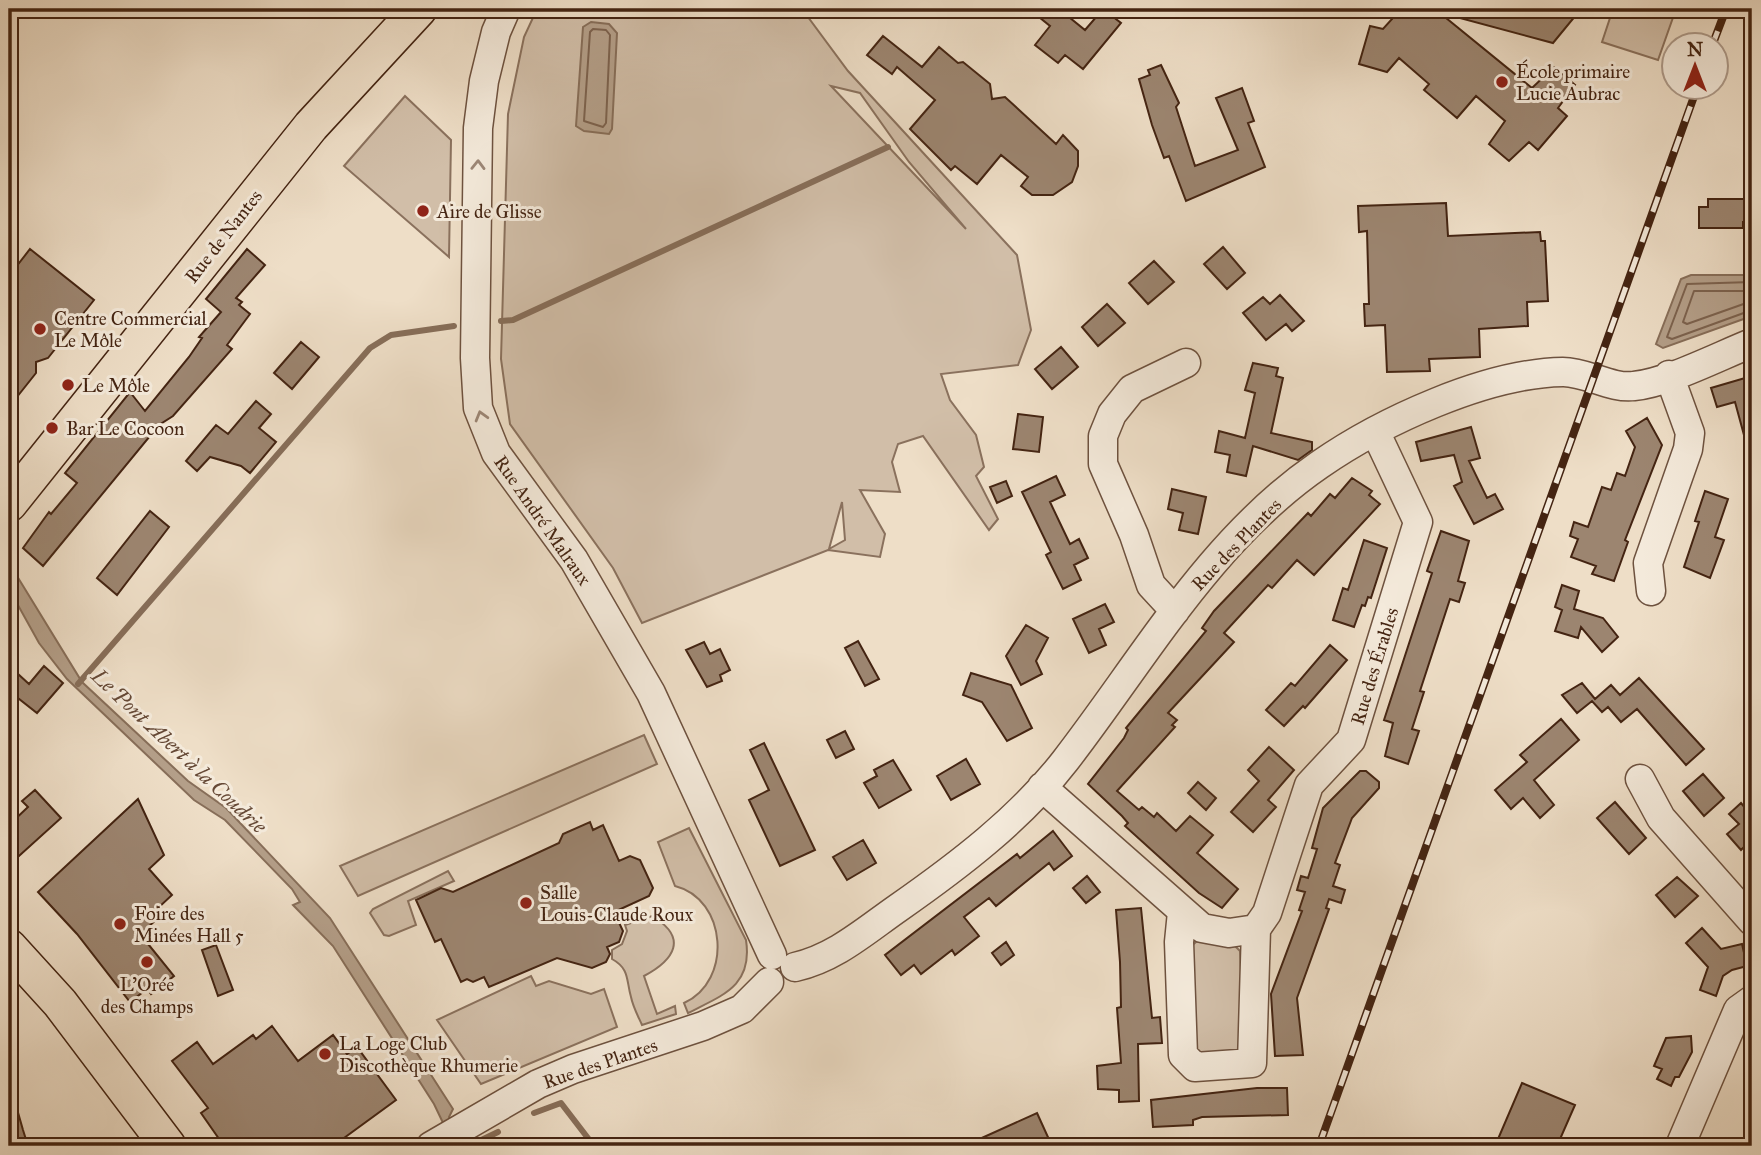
<svg xmlns="http://www.w3.org/2000/svg" width="1761" height="1155" viewBox="0 0 1761 1155" font-family="'IM FELL Great Primer',serif">
	<style>
		.green { fill: #d1bea8; stroke: #8a715d; stroke-width: 2; fill-rule: evenodd }
		.water { fill: #b49f89; stroke: #876e59; stroke-width: 2 }
		.lines { fill: none; stroke-linecap: round; stroke-linejoin: round }
		.shore { stroke: #7c624e; stroke-width: 2 }
		.stream { stroke: #876e59; stroke-width: 6 }
		.building { fill: #9c8570; stroke: #442412; stroke-width: 2 }
		.minor-casing { stroke: #6e523f; stroke-width: 31 }
		.major-casing { stroke: #442412; stroke-width: 38 }
		.minor { stroke: #f4eadb; stroke-width: 28 }
		.major { stroke: #eedec7; stroke-width: 35 }
		.rail-casing { stroke: #442412; stroke-width: 8 }
		.rail { stroke: #f4eadb; stroke-width: 5; stroke-dasharray: 16; stroke-linecap: butt }
		.oneway { stroke: #9c8776 }
		.poi-dot { fill: #8f2418; stroke: #f4eadb; stroke-width: 2.5 }
		.labels { text-anchor: middle; stroke-width: 6; stroke-linejoin: round; paint-order: stroke }
		.poi-label { font-size: 19px; fill: #442412; stroke: #f4eadb; text-anchor: start }
		.street-label { font-size: 19px; fill: #442412; stroke: #f4eadb }
		.water-label { font-size: 21px; font-style: italic; fill: #664936; stroke: #f4eadb }
	</style>
	<rect width="100%" height="100%" fill="#eedec7"/>
	<filter id="stains"><feTurbulence type="fractalNoise" baseFrequency=".00286" numOctaves="4"/><feColorMatrix values="0 0 0 0 .2 0 0 0 0 .09 0 0 0 0 .02 0 0 0 .5 -.17"/></filter>
	<radialGradient id="worn" r=".72"><stop offset=".6" stop-color="#630" stop-opacity="0"/><stop offset="1" stop-color="#630" stop-opacity=".3"/></radialGradient>
	<path class="green" d="M537,9H802L848,71L1017,255L1031,330L1018,365L941,374L950,400L976,435L984,467L976,476L998,519L989,530L923,436L898,444L892,462L900,492L860,490L885,534L880,557L828,550L642,623L613,568L510,424L501,359L508,114L524,37ZM831,86L860,93L909,162L966,229ZM842,502L845,540L829,549Z
		M1613,9H1676L1658,60L1602,42Z
		M405,96L451,140L449,257L344,166Z
		M644,735L657,764L358,896L340,866Z
		M689,828L746,940C753,986 723,995 688,1013L684,1003C733,981 727,899 675,886L658,842Z
		M448,871L454,881L408,901L416,925L389,936L384,935L370,913L373,909Z
		M652,916C689,938 674,960 644,976L657,1014L675,1006L676,1014L642,1025C638,1016 633,1007 631,997C626,980 630,969 612,959V950L622,944L627,931L625,925Z
		M1229,940L1240,951L1244,1045L1241,1052L1197,1059L1187,950L1196,942Z
		M531,976L536,986L549,981L591,994L604,989L617,1027L481,1084L437,1020Z"/>
	<path class="water" d="M591,22L609,24L617,33L612,129L609,134L584,131L576,126L583,27Z
		M1691,275H1752V316L1663,348L1656,344L1681,279Z
		M9,563L82,682L188,781L226,808L330,918L453,1109L449,1117L451,1123L445,1127L434,1104L333,946L293,905L300,902L292,889L225,820L194,800L67,679L39,643L9,589Z"/>
	<g class="lines">
		<path class="shore" d="M593,29L606,30L610,35L606,123L603,127L584,121L590,32Z
			M1752,282L1687,284L1667,337L1672,339L1752,310
			M1752,291H1694L1683,322L1687,324L1752,301"/>
		<path class="stream" d="M501,321L513,320L888,147
			M78,684L370,348L391,335L454,326
			M534,1113L561,1103L594,1146
			M469,1146L498,1132"/>
	</g>
	<path class="building" d="M1029,9H1059L1085,30L1103,9L1121,23L1083,69L1065,55L1058,63L1035,45L1050,26Z
		M1401,9H1435L1532,88L1554,67L1575,85L1558,108L1567,116L1538,150L1529,142L1509,161L1489,144L1505,121L1476,96L1457,118L1424,90L1429,84L1399,58L1387,72L1359,64L1370,26L1383,29Z
		M1445,9H1581L1553,43L1445,14Z
		M883,36L922,67L939,47L958,63L963,62L990,84L992,99L1005,97L1056,144L1063,135L1078,151V166L1072,182L1053,195H1032L1021,186L1028,177L1001,155L977,184L955,166L951,170L910,129L935,100L897,67L892,74L867,55Z
		M1161,65L1179,103L1176,107L1195,166L1238,150L1216,98L1242,88L1254,121L1248,123L1265,167L1186,201L1169,156L1164,158L1152,125L1139,79L1150,75L1148,70Z
		M1708,199H1752V222H1743V228H1699V207H1708Z
		M1446,203L1448,236L1540,232L1541,241H1545L1548,301L1527,302L1528,326L1479,329L1480,357L1429,359L1430,371L1387,372L1385,325L1365,326L1364,304H1369L1367,231L1359,232L1358,206Z
		M1223,247L1245,273L1227,289L1204,264Z
		M30,249L94,300L48,358L36,362V373L9,407V276Z
		M247,249L265,265L236,298L242,302L239,305L250,314L227,345L232,349L173,416L159,425L43,566L23,548L49,512L51,514L77,483L65,473L130,392L145,411L189,357L202,338L199,337L221,312L206,299Z
		M1154,261L1174,282L1148,304L1129,283Z
		M1280,295L1304,321L1292,331L1286,324L1266,340L1243,313L1263,297L1270,304Z
		M1107,304L1125,323L1098,346L1082,327Z
		M301,342L319,357L292,389L274,373Z
		M1061,347L1078,367L1052,389L1035,369Z
		M1253,363L1278,368L1276,376L1283,378L1271,433L1312,442V450L1298,460L1253,446L1246,476L1227,472L1230,455L1215,452L1219,431L1245,438L1255,393L1245,390Z
		M1745,378L1752,403V445L1747,446L1735,402L1717,407L1711,388Z
		M256,401L271,414L259,428L276,442L250,473L241,466L210,457L197,471L186,461L216,425L228,434Z
		M1018,414L1043,417L1039,452L1013,449Z
		M1647,418L1662,445L1625,540L1628,542L1614,581L1592,574L1596,566L1571,557L1578,539L1570,536L1574,522L1588,527L1602,487L1611,490L1617,473L1625,476L1635,447L1626,431Z
		M1471,427L1480,458L1469,461L1487,498L1495,494L1503,509L1474,524L1454,486L1462,482L1454,455L1421,461L1416,442Z
		M1056,476L1065,495L1050,502L1070,544L1079,539L1088,558L1074,565L1081,580L1063,589L1046,555L1051,552L1022,492Z
		M1352,478L1372,491L1369,495L1380,504L1314,575L1297,560L1272,588L1268,585L1224,633L1234,642L1168,713L1177,720L1172,725L1175,727L1117,791L1139,810L1142,807L1154,817L1157,813L1176,831L1190,816L1213,835L1197,853L1238,889L1222,908L1199,893L1125,826L1128,823L1122,816L1088,784L1124,738L1128,730L1126,728L1206,631L1202,628L1214,611L1308,513L1311,516L1330,494L1335,498Z
		M1006,481L1012,496L997,503L990,487Z
		M1172,489L1206,497L1198,534L1179,530L1183,513L1168,509Z
		M1705,491L1728,499L1715,537L1724,540L1710,578L1684,567L1699,522L1695,521Z
		M150,511L169,527L117,595L97,578Z
		M1441,531L1469,541L1458,581L1465,583L1459,602L1450,599L1420,691L1424,692L1412,729L1419,731L1408,764L1385,756L1393,723L1384,720L1432,573L1427,571Z
		M1364,540L1387,548L1371,598L1368,597L1365,606L1362,605L1354,627L1333,620L1343,588L1348,590Z
		M1562,585L1579,591L1574,609L1603,618L1618,637L1602,652L1581,627L1578,638L1555,631L1562,610L1555,607Z
		M1105,604L1114,622L1099,629L1106,645L1089,653L1073,619Z
		M1026,625L1048,638L1036,661L1042,674L1021,685L1006,656Z
		M858,641L879,679L865,686L845,648Z
		M704,642L710,654L720,649L730,670L720,675L722,681L707,687L686,650Z
		M1330,645L1347,660L1305,708L1303,706L1284,726L1266,710L1291,683L1295,686Z
		M44,666L63,683L37,713L9,691V684L18,674L29,684Z
		M971,673L1011,685L1032,728L1007,741L982,702L963,695Z
		M1639,678L1704,749L1686,765L1637,709L1621,722L1608,707L1602,712L1592,701L1577,713L1562,695L1582,683L1595,699L1611,685L1620,695Z
		M1561,719L1579,740L1534,780L1554,805L1540,818L1523,798L1511,809L1495,790L1527,762L1520,755Z
		M845,731L854,749L836,758L827,740Z
		M764,743L815,850L780,866L749,800L769,790L750,750Z
		M1269,747L1294,770L1268,800L1276,807L1253,832L1231,812L1259,781L1248,770Z
		M966,759L980,784L951,800L937,776Z
		M893,760L911,790L879,808L864,783L877,776L874,770Z
		M1360,771H1366L1379,782V788L1352,818L1335,863L1340,865L1333,886L1345,890L1341,903L1329,899L1326,908L1329,909L1297,998L1303,1055L1275,1056L1271,994L1302,911L1299,910L1305,892L1297,890L1301,876L1308,878L1317,849L1312,848L1323,808Z
		M1703,774L1724,798L1704,816L1683,791Z
		M1198,782L1216,798L1206,810L1188,793Z
		M35,790L61,818L9,865V825L28,807L22,801Z
		M138,799L164,855L149,869L172,895L158,908L163,914L140,934L174,976L151,994L147,989L130,1002L77,934L38,892Z
		M1615,802L1646,838L1629,854L1597,818Z
		M1741,803L1750,814L1752,812V856L1744,847L1741,850L1727,834L1739,824L1729,814Z
		M590,822L593,830L603,825L619,861L630,856L640,860L653,888L649,896L614,912L623,931L619,942L607,947L610,954L606,962L592,968L557,958L489,987L484,977L473,982L467,979L461,982L441,939L435,942L416,900L441,888L453,892L559,843L563,834Z
		M1053,831L1072,856L1054,870L1049,863L996,906L989,898L964,917L979,936L955,955L952,950L921,974L914,965L901,975L885,955L1017,854L1020,858Z
		M863,840L876,863L847,880L833,857Z
		M1087,876L1100,892L1086,903L1073,888Z
		M1677,877L1698,896L1675,917L1656,895Z
		M1141,908L1152,1018L1160,1017L1162,1043L1138,1044L1139,1101L1119,1102V1090L1098,1089L1097,1066L1121,1063L1117,1008L1121,1007L1120,962L1116,910Z
		M1702,928L1721,949L1742,944L1747,966L1732,970L1723,976L1716,996L1700,990L1708,967L1686,943Z
		M1006,942L1014,955L1001,965L992,953Z
		M216,945L233,990L218,996L202,950Z
		M272,1026L298,1061L333,1035L347,1054L357,1047L396,1100L333,1146H243L238,1140L224,1146L201,1113L208,1108L172,1061L197,1042L213,1064L253,1035L256,1039Z
		M1691,1036L1692,1052L1679,1077H1675L1671,1086L1657,1079L1662,1069L1654,1066L1666,1038Z
		M1522,1083L1575,1105L1557,1146H1495Z
		M1257,1088H1287L1288,1115L1202,1117L1193,1120V1125L1153,1127L1151,1100Z
		M13,1095L23,1130L28,1146H9V1096Z
		M1037,1113L1052,1146H964Z"/>
	<g class="lines">
		<defs>
			<path id="minor" d="M506,9L496,32L484,81L478,128L475,358L478,408L496,453L574,560L651,693L772,955
				M1651,591L1648,563L1688,449L1690,433L1669,375
				M1175,611L1151,585L1134,535L1103,464V436L1112,414L1132,389L1186,363
				M1640,779L1661,818L1752,921
				M1042,787L1202,928L1229,933L1256,929L1267,913L1309,785L1351,740L1418,522L1375,431
				M1182,912L1179,942L1183,1055L1195,1067L1252,1063L1256,929
				M795,967C835,958 865,931 898,908C958,866 1020,819 1065,761C1144,659 1210,540 1319,465C1381,422 1486,373 1563,372C1587,372 1611,389 1634,386C1667,383 1719,356 1752,343
				M431,1146L538,1084L573,1069L703,1026L742,1009L769,982
				M1680,1146L1738,1010L1752,1000"/>
			<path id="major" d="M9,504L311,126L419,9
				M9,947L60,1003L168,1146"/>
		</defs>
		<use href="#minor" class="minor-casing"/>
		<use href="#major" class="major-casing"/>
		<use href="#minor" class="minor"/>
		<use href="#major" class="major"/>
		<defs>
			<path id="rail" d="M1712,46L1726,9
				M1319,1146L1697,88"/>
		</defs>
		<use href="#rail" class="rail-casing"/>
		<use href="#rail" class="rail"/>
	</g>
	<defs><path id="oneway-chevron" d="M-2-3.5L2.5 0L-2 3.5" fill="none" stroke-width="1.6" stroke-linecap="round" stroke-linejoin="round" transform="scale(1.75)"/></defs>
	<g class="oneway">
		<use href="#oneway-chevron" transform="translate(478 165) rotate(-89)"/>
		<use href="#oneway-chevron" transform="translate(481 416) rotate(-106)"/>
	</g>
	<g class="poi-dot">
		<circle cx="1502" cy="82" r="7"/>
		<circle cx="423" cy="211" r="7"/>
		<circle cx="40" cy="329" r="7"/>
		<circle cx="68" cy="385" r="7"/>
		<circle cx="52" cy="428" r="7"/>
		<circle cx="526" cy="903" r="7"/>
		<circle cx="120" cy="924" r="7"/>
		<circle cx="147" cy="962" r="7"/>
		<circle cx="325" cy="1054" r="7"/>
	</g>
	<g class="labels">
		<g class="poi-label">
			<text x="1516" y="78">École primaire<tspan x="1516" dy="22">Lucie Aubrac</tspan></text>
			<text x="437" y="218">Aire de Glisse</text>
			<text x="54" y="325">Centre Commercial<tspan x="54" dy="22">Le Môle</tspan></text>
			<text x="82" y="392">Le Môle</text>
			<text x="66" y="435">Bar Le Cocoon</text>
			<text x="540" y="899">Salle<tspan x="540" dy="22">Louis-Claude Roux</tspan></text>
			<text x="134" y="920">Foire des<tspan x="134" dy="22">Minées Hall 5</tspan></text>
			<text x="147" y="991" text-anchor="middle">L'Orée<tspan x="147" dy="22">des Champs</tspan></text>
			<text x="339" y="1050">La Loge Club<tspan x="339" dy="22">Discothèque Rhumerie</tspan></text>
		</g>
		<g class="street-label">
			<text transform="translate(223 236) rotate(-52)" y="7">Rue de Nantes</text>
			<text transform="translate(543 520) rotate(55)" y="7">Rue André Malraux</text>
			<text transform="translate(1236 544) rotate(-46)" y="7">Rue des Plantes</text>
			<text transform="translate(1374 666) rotate(-73)" y="7">Rue des Érables</text>
			<text transform="translate(600 1063) rotate(-19)" y="7">Rue des Plantes</text>
		</g>
		<g class="water-label">
			<text transform="translate(179 751) rotate(43)" y="7">Le Pont Abert à la Coudrie</text>
		</g>
	</g>
	<rect width="1761" height="1155" fill="none" stroke="#eedec7" stroke-width="35"/>
	<rect x="10" y="10" width="1740" height="1134" fill="none" stroke="#442412" stroke-width="3.5"/>
	<rect x="18" y="18" width="1726" height="1120" fill="none" stroke="#442412" stroke-width="2"/>
	<g transform="translate(1695 66)"><circle r="33" fill="#f4eadb" stroke="#ae9b8b" stroke-width="2"/>
	<path d="M0-5L12 26L0 18L-12 26Z" fill="#8f2418"/>
	<text y="-10" font-size="19" font-weight="bold" text-anchor="middle" fill="#442412">N</text>
	</g>
	<rect width="100%" height="100%" filter="url(#stains)"/>
	<rect width="100%" height="100%" fill="url(#worn)"/>
</svg>
